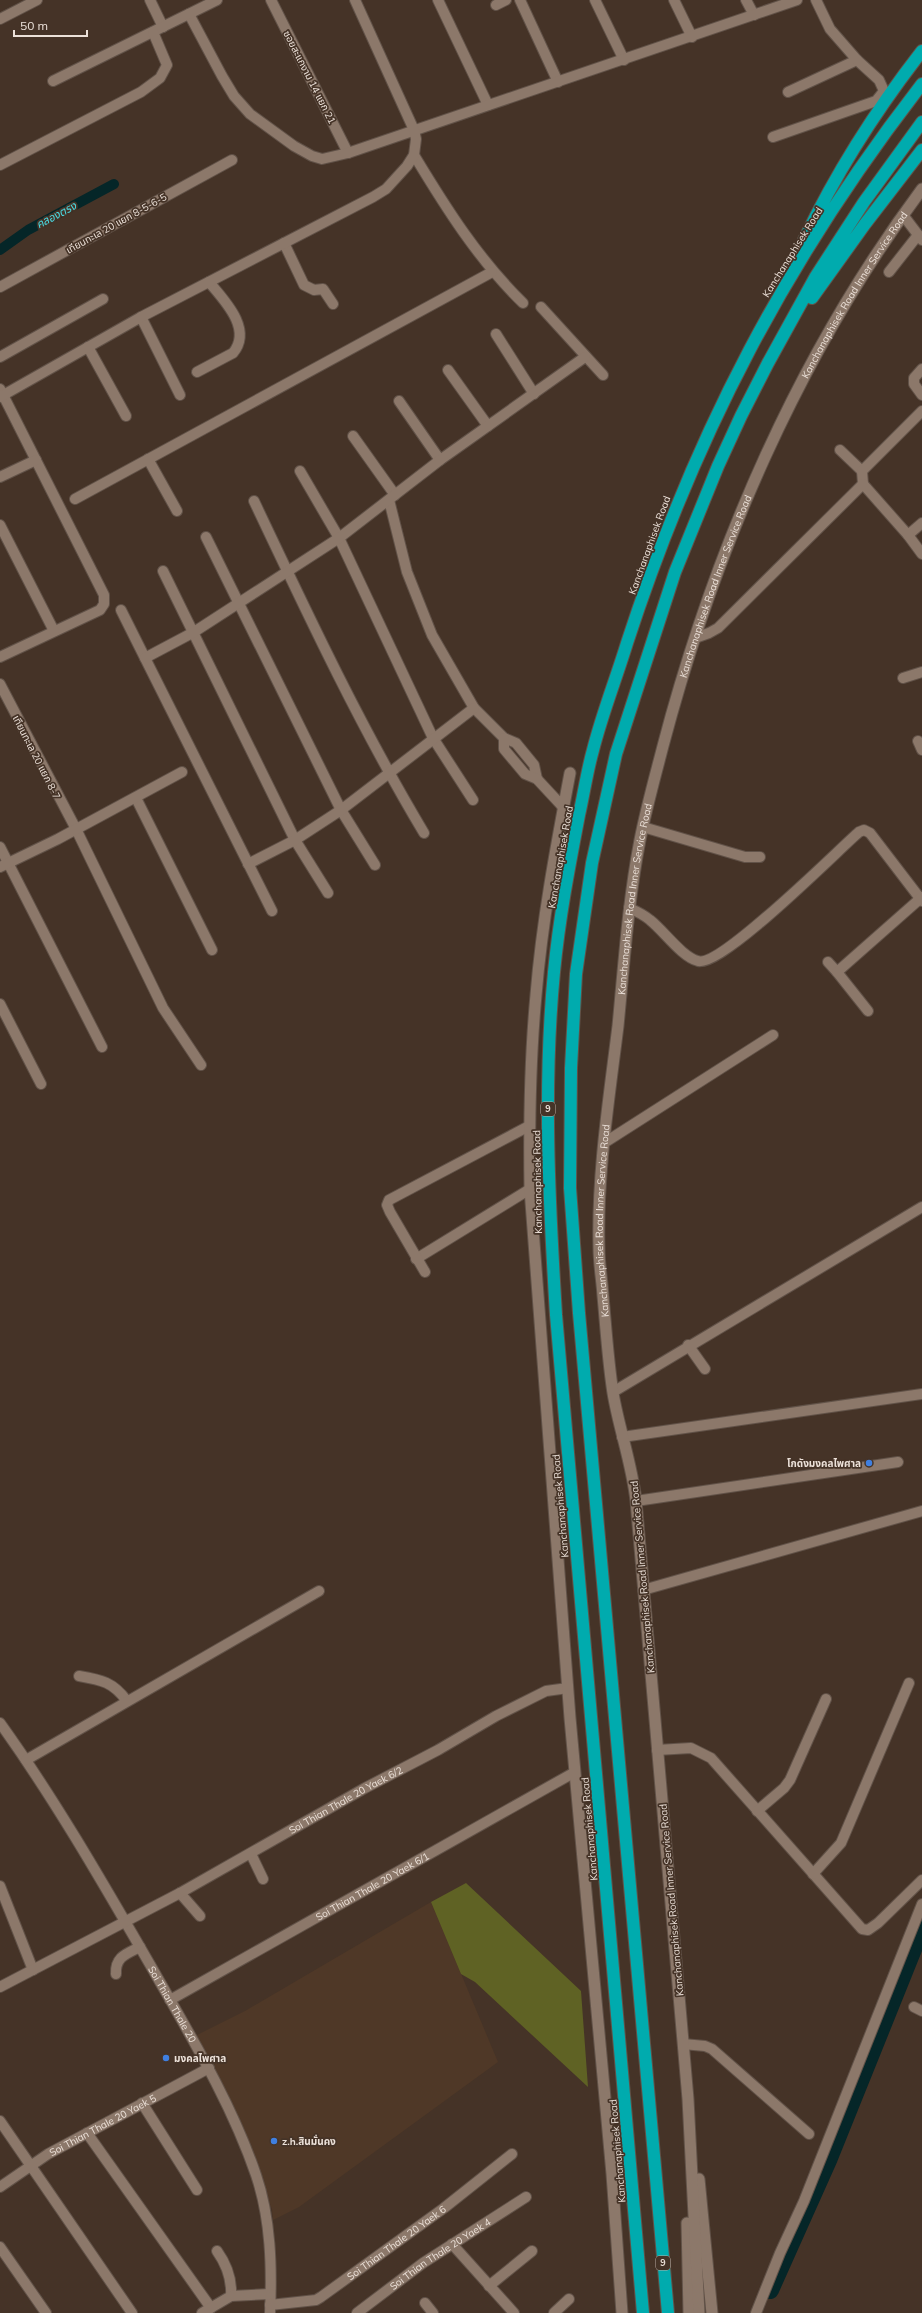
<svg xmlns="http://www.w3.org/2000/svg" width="922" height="2313" viewBox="0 0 922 2313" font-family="Mulish,'Noto Sans Thai',sans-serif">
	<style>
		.built { fill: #4f3827 }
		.green { fill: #5f6224 }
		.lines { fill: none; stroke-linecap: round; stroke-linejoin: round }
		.canal { stroke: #052628; stroke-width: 10 }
		.river { stroke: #052628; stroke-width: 18 }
		.minor-casing { stroke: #615248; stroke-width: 12 }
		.secondary-casing { stroke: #615248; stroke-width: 13 }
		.motorway-casing { stroke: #615248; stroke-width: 14 }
		.minor { stroke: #8c786a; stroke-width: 10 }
		.secondary { stroke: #8c786a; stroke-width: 11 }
		.motorway { stroke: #00abae; stroke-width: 12 }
		.shop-dot { fill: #3f7fe0; stroke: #453327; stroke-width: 1.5 }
		.labels { text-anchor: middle; stroke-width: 3.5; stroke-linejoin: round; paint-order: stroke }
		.shield { fill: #453327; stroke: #baada4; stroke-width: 1 }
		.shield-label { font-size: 9px; font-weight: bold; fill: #ece1d9 }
		.street-label { font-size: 10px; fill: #ece1d9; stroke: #453327 }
		.poi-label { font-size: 10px; font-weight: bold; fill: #ece1d9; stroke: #453327; text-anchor: start }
		.water-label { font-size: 11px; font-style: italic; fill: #49e0e9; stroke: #453327 }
	</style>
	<rect width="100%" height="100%" fill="#453327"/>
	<path class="built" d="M431,1902L498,2062L299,2207L273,2220L272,2209L238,2125L195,2036L245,2011Z"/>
	<path class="green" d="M466,1883L581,1991L588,2087L475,1982L461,1974L431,1902Z"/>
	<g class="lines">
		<path class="canal" d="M0,250L28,230L114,184"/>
		<path class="river" d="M770,2290L829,2158L922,1927"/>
		<defs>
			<g id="minor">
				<path d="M150,0L163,27"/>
				<path d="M271,0L348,153"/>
				<path d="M438,0L488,105"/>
				<path d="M520,0L558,82"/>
				<path d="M595,0L624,60"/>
				<path d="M674,0L692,37"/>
				<path d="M746,0L754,15"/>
				<path d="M496,5L506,0"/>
				<path d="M189,14L222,76L234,96L250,114L294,146L312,156L322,159L348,153L797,0"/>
				<path d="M0,19L37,0"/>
				<path d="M53,81L217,0"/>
				<path d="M788,92L857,60"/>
				<path d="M773,137L876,101L884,91L879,80L857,60L830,29L816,0"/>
				<path d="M414,155C446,208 478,259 523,303"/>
				<path d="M0,165L141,92L160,78L167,65L153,32"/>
				<path d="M903,215L922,240"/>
				<path d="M284,243L304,285L314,290L323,289L333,304"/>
				<path d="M889,272L918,235"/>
				<path d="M0,287L232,160"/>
				<path d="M541,307L603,375"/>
				<path d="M141,317L180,395"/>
				<path d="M496,334L534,394"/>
				<path d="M88,347L126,416"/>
				<path d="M0,357L103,299"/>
				<path d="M922,369L914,378V384L922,395"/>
				<path d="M448,370L488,426"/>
				<path d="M197,372L233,353C253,329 224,300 209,282"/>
				<path d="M0,389L104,595V604L100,610L0,657"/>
				<path d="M0,397L141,317L373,197L386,189L407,166L414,155L416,139L414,130L355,0"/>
				<path d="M399,401L440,460"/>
				<path d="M353,436L395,495"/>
				<path d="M840,450L862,471"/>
				<path d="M148,459L177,511"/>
				<path d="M300,471L339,538L433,738L473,800"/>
				<path d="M0,477L36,460"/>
				<path d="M863,484L862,471L922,411"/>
				<path d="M75,499L492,272"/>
				<path d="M389,500L407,572L432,635L474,708L504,738L516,743L534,765L537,779"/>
				<path d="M254,501C307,613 360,726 424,833"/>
				<path d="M0,525L54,631"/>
				<path d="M908,535L922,523"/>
				<path d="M206,537L341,810L375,865"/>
				<path d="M163,571L295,840L328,893"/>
				<path d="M121,610L145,658"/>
				<path d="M695,638L709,633L718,628L863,484L908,535L922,554"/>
				<path d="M903,678L922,672"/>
				<path d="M0,684L76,829L163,1008L201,1065"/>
				<path d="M504,738V749L525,774L537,779L563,807"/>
				<path d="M918,741L922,750"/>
				<path d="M136,798L212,950"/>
				<path d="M643,827L745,857H760"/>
				<path d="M0,847L102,1047"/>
				<path d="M248,864L295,840L341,810L474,708"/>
				<path d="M0,867L58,839L182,772"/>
				<path d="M629,908C636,911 644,915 650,920C664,931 682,957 698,961C721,968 837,851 859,832L864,830L870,833L922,901"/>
				<path d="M272,911L145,658L194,632L339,538L440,460L585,357"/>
				<path d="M828,962L837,972"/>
				<path d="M0,1004L41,1084"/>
				<path d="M868,1011L837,972L922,897"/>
				<path d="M604,1143L773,1035"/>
				<path d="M416,1259L530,1189"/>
				<path d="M425,1272L390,1212L387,1205L389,1200L529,1126"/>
				<path d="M688,1345L705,1369"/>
				<path d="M613,1392L922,1207"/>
				<path d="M622,1437L922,1394"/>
				<path d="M636,1501L898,1462"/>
				<path d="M643,1590L922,1511"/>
				<path d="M79,1676C102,1680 113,1682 127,1701"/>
				<path id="s1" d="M0,1723C56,1801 104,1885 152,1968C190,2035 231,2102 256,2175C271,2219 272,2268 270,2313"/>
				<path d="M657,1750L691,1748L711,1758L862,1929L868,1930L878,1923L922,1880"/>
				<path d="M26,1760L319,1591"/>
				<path d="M757,1811L784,1788L790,1780L826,1699"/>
				<path d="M251,1854L263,1879"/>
				<path d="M813,1874L841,1843L909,1683"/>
				<path d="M0,1886L33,1970"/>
				<path d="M180,1893L200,1916"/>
				<path d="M116,1974C115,1957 126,1954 140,1947"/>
				<path id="s2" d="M0,1987L180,1893L365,1788L438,1750L496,1716L546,1691L568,1688"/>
				<path id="s3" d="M170,2000L575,1772"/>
				<path d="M914,2007L922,2011"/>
				<path d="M683,2044L705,2046L712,2049L809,2134"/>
				<path d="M142,2103L197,2190"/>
				<path d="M0,2121L132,2313"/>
				<path d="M87,2133L211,2308"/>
				<path id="s4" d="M0,2187L48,2154L209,2068"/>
				<path d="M452,2244L514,2313"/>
				<path d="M0,2247L46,2313"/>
				<path d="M217,2251C227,2265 232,2279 231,2296"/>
				<path d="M489,2286L532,2251"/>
				<path d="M425,2303L433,2313"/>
				<path id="s5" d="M270,2305L316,2300L321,2297L444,2208L512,2154"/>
				<path d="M202,2313L231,2296L270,2294"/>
				<path id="s6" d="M357,2313L423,2263L526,2197"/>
				<path d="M554,2313L569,2299"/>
				<path d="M756,2313L780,2253L804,2201L922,1904"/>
			</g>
			<g id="secondary">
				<path d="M570,773C556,847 542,921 536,995C530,1059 529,1124 530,1189L570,1718L612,2174L622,2313"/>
				<path d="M699,2179L712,2313"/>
				<path d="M687,2223L689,2313"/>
				<path id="s7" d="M699,2313L688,2099L636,1501C632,1464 619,1429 613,1393C608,1361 606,1328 603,1296C602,1280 599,1264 599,1248C597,1174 609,1099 618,1026C624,964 628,902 640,840C646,809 655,777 663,746C715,548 799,354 922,189"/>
			</g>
			<path id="motorway" d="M804,240C836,173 876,110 922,51
				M812,298L865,224L922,150
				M643,2313L556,1315C549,1201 543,1086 554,972C559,919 569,867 579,815C584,793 587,771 593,750C602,714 616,679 627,643C695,434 787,258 922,84
				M668,2313L579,1313L570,1188L571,1068L576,974L592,863L616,754L675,572L718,466L741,416L768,363L816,276L864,202L922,122"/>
		</defs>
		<use href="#minor" class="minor-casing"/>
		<use href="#secondary" class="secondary-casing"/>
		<use href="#motorway" class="motorway-casing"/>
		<use href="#minor" class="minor"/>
		<use href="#secondary" class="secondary"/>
		<use href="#motorway" class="motorway"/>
	</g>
	<g class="shop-dot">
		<circle cx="869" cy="1463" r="4"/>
		<circle cx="166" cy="2058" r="4"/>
		<circle cx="274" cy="2141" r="4"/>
	</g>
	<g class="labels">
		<g class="shield">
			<rect x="541" y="1102" width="14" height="14" rx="3"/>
			<rect x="656" y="2256" width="14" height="14" rx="3"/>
		</g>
		<g class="shield-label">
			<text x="548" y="1112">9</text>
			<text x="663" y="2266">9</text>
		</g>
		<g class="street-label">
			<text transform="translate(310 77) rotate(63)" y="4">ซอยสะแกงาม 14 แยก 21</text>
			<text transform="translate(116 223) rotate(-29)" y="4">เทียนทะเล 20 แยก 8-5-6-5</text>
			<text transform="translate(792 252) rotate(-58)" y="4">Kanchanaphisek Road</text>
			<text dy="4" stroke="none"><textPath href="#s7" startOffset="2070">Kanchanaphisek Road Inner Service Road</textPath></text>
			<text transform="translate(649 545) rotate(-70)" y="4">Kanchanaphisek Road</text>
			<text dy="4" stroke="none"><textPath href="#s7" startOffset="1746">Kanchanaphisek Road Inner Service Road</textPath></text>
			<text transform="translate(37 757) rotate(63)" y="4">เทียนทะเล 20 แยก 8-7</text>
			<text transform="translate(560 857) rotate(-80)" y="4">Kanchanaphisek Road</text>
			<text dy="4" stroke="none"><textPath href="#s7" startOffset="1422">Kanchanaphisek Road Inner Service Road</textPath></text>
			<text transform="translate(537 1182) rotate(-91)" y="4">Kanchanaphisek Road</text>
			<text dy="4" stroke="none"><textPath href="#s7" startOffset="1098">Kanchanaphisek Road Inner Service Road</textPath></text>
			<text transform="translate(560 1506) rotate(-95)" y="4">Kanchanaphisek Road</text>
			<text transform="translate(642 1577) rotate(-95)" y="4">Kanchanaphisek Road Inner Service Road</text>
			<text dy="4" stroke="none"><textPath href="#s2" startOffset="393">Soi Thian Thale 20 Yaek 6/2</textPath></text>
			<text transform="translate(589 1829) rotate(-95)" y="4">Kanchanaphisek Road</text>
			<text dy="4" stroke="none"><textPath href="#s3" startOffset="232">Soi Thian Thale 20 Yaek 6/1</textPath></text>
			<text transform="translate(671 1900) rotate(-95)" y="4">Kanchanaphisek Road Inner Service Road</text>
			<text dy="4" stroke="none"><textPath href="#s1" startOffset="330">Soi Thian Thale 20</textPath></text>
			<text dy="4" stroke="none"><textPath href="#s4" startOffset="120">Soi Thian Thale 20 Yaek 5</textPath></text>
			<text transform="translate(617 2151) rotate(-95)" y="4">Kanchanaphisek Road</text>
			<text dy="4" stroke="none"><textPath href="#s5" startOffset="145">Soi Thian Thale 20 Yaek 6</textPath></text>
			<text dy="4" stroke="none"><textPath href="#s6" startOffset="102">Soi Thian Thale 20 Yaek 4</textPath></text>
		</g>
		<g class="poi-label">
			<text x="861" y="1467" text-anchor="end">โกดังมงคลไพศาล</text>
			<text x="174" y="2062">มงคลไพศาล</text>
			<text x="282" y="2145">z.h.สินมั่นคง</text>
		</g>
		<g class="water-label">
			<text transform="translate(56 215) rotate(-28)" y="4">คลองตรง</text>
		</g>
	</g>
	<path d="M14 30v6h73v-6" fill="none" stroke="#ece1d9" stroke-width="2"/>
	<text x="20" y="30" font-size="12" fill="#ece1d9" stroke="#453327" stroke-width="3" paint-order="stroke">50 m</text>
</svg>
